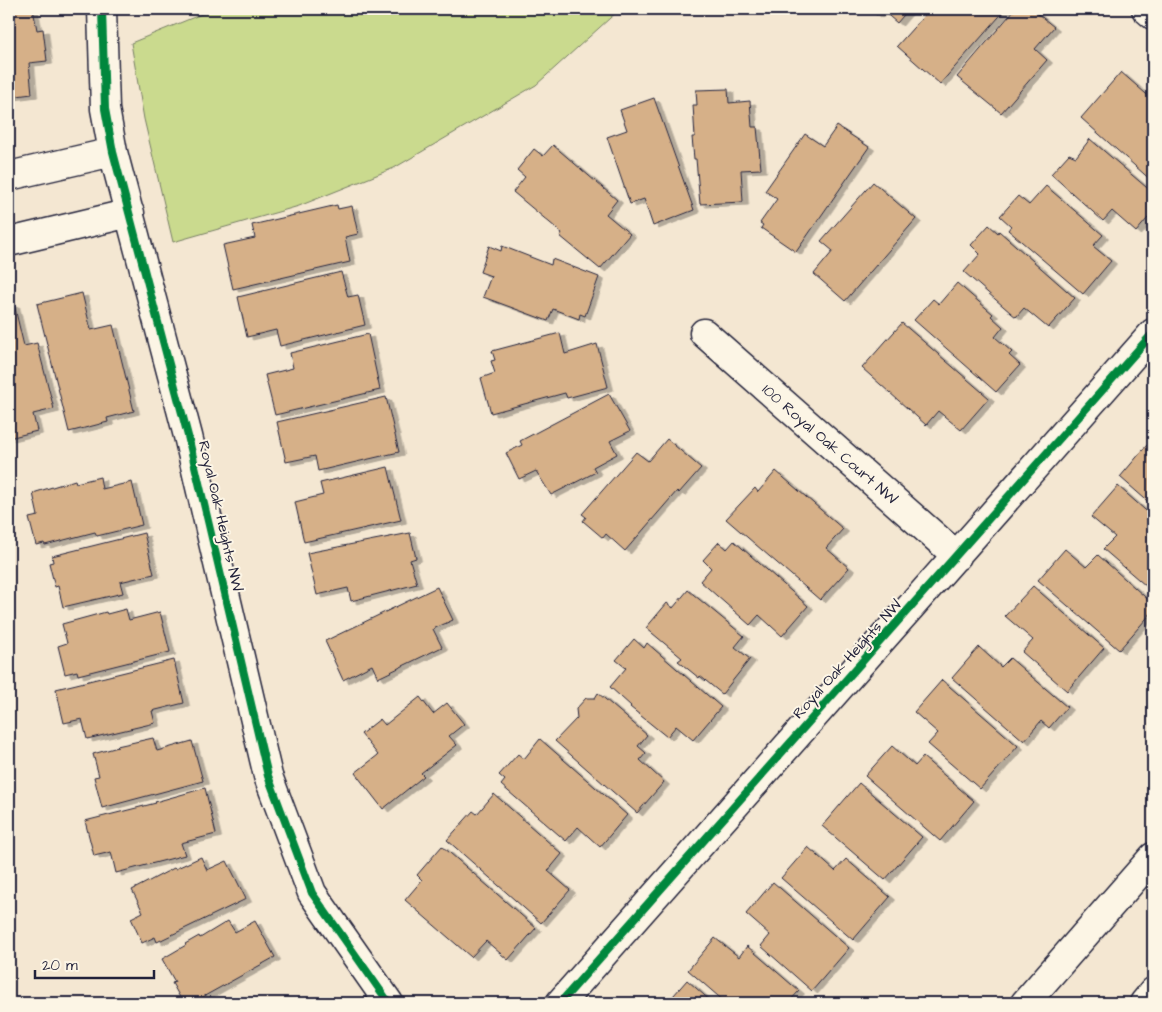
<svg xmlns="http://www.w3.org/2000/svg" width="1162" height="1012" viewBox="0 0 1162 1012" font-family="'Architects Daughter',sans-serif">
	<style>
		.green { fill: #cada8e; stroke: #767e64 }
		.building { fill: #d6b088; stroke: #22223b; filter: url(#shadow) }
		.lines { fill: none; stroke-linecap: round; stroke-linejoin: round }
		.minor-casing { stroke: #22223b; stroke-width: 31 }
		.secondary-casing { stroke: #22223b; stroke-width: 31 }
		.minor { stroke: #fcf5e5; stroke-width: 28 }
		.secondary { stroke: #fcf5e5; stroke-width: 28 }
		.cycleway-casing { stroke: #fcf5e5; stroke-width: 11 }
		.cycleway { stroke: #00873e; stroke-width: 8 }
		.labels { text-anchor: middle; stroke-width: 4; stroke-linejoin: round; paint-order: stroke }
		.street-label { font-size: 15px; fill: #22223b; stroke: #fcf5e5 }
	</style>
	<defs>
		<filter id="shadow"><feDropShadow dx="5.5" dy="3" stdDeviation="0" flood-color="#0004"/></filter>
	</defs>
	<rect width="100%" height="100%" fill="#f4e7d2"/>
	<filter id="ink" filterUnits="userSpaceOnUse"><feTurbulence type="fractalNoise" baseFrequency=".02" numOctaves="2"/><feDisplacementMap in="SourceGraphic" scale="10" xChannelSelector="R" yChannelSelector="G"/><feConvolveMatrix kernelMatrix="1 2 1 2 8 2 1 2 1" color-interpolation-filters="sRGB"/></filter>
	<g filter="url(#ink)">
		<path class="green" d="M214,9H620L536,85L394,168L299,206L173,242L144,119L131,43Z"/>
		<path class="building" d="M9,9H33L37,30L43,29L47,61L29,63L32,94L9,97Z
			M869,9H909L897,23L882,10L877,15Z
			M930,9H1006L940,84L897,46Z
			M1015,9H1032L1054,27L1035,49L1047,60L1001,113L957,77Z
			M1121,72L1153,100V182L1081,118Z
			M728,89L729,103L750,101L752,127H757L761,169L741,170L743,202L700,204L696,159H694L692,137H695L693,105H697L696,90Z
			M654,98L694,210L653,226L644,199L630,204L607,137L627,130L620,110Z
			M837,126L869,147L796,252L761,228L763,225L760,223L777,199L765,191L805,134L823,146Z
			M1090,139L1153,193V212L1136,232L1112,211L1103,221L1051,174L1069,154L1076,157Z
			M553,145L617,200L606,214L630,234L600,269L560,236L562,233L513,192L525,177L517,170L534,149L543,156Z
			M873,182L916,219L845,301L814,274L833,251L821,241Z
			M1046,186L1103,235L1093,246L1111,261L1083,294L1008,230L1011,226L1000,216L1018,196L1029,205Z
			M337,205L338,209L352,206L358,234L345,237L350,262L233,289L223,245L255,238L252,225Z
			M989,225L998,233L999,231L1075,298L1048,328L1024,308L1016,317L1011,313L964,272L980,254L971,245Z
			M489,246L501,251L502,246L551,265L552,259L599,277L585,316L580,314L579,319L553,309L548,321L483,297L491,276L480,272Z
			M341,272L348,297L358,295L365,325L280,346L276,330L247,337L238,297Z
			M957,283L993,314L991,316L1003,327L995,337L1012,352L1009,355L1020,365L996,392L914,320L933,299L939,304Z
			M82,293L91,330L113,325L134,411L107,418L108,422L69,432L37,304Z
			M14,304L24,346L37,343L54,409L33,414L37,431L9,438V305Z
			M902,323L989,398L961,430L938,411L926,425L862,368Z
			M560,333L565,354L597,344L608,387L567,398L565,393L491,413L481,378L495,373L491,361L495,360L492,351Z
			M368,334L380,390L275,415L265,375L293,368L290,353Z
			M609,394L630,431L610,441L617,454L593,467L596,472L551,495L536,471L519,479L506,453L522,445L520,441Z
			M386,397L399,452L318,471L315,456L286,462L277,422Z
			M667,439L701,468L679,493L677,491L625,551L606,534L603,538L583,521L586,517L582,514L636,452L648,461Z
			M1147,445L1153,451V506L1120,477Z
			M388,467L401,520L304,542L295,502L323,495L320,483Z
			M776,471L843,529L826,548L849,568L820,600L726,519L755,488L758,492Z
			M100,477L102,489L132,482L142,525L97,536L95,532L45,545L44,543L36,545L29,518L38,516L33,493L75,480L76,483Z
			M1118,486L1153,517V592L1103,549L1115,537L1091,517Z
			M144,533L154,574L120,582L123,593L63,607L58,586L55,587L49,563L53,562L52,556Z
			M410,533L416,558L410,560L417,584L351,601L348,588L317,595L307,553Z
			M734,541L808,606L782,636L759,615L750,625L700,581L711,568L703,560L719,542L727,549Z
			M1065,549L1086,567L1098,555L1153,604V611L1119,650L1038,580Z
			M1033,586L1104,648L1067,691L1022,652L1033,640L1005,616Z
			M437,587L453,620L433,629L442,647L378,678L372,665L343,680L325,641Z
			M688,590L744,636L735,647L750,659L722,694L700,676L699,678L678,661L682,658L646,628L667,603L673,608Z
			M126,609L129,620L160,612L170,652L78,675L77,671L65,674L58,646L67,643L62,624L106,612L107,614Z
			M634,639L644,648L647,643L721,707L693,740L676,726L667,737L630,707L631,706L610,687L626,668L616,660Z
			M979,647L1001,667L1010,658L1067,707L1049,728L1041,721L1024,741L952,678Z
			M174,660L184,703L152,711L155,723L87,739L82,719L64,723L56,689Z
			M942,680L1018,746L980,789L928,744L938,733L914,712Z
			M598,693L647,735L638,746L646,753L640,760L664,782L637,813L555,741L577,718L576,709L586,698H595Z
			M420,697L433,714L447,703L464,724L449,736L457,745L421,773L424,776L383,809L355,773L378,755L361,734L380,719L385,725Z
			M153,738L157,751L192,741L203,781L102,808L94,777L99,776L93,754L118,747L117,746Z
			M540,739L627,815L600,847L578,827L566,841L501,785L505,780L499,775L518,754L524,759Z
			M892,746L915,766L923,757L974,801L940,841L865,776Z
			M859,783L922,837L885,880L822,826Z
			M205,788L216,834L181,843L185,855L116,873L111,852L94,856L85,821L156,803L155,802Z
			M494,794L562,854L548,871L570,890L541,923L447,840L473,811L477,814Z
			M442,846L536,928L508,960L486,941L471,957L405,900L422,880L417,875Z
			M808,847L835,871L846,859L890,897L853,940L781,878Z
			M201,857L207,870L227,861L246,899L157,942L155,937L142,943L131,918L143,912L132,890L174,868L175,869Z
			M773,882L849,948L812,991L761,946L770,935L746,914Z
			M228,921L235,932L255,921L275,957L192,1003H183L172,983L175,982L162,959L186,945L185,944L199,936L200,938Z
			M715,938L739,957L747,946L799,991L788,1003H726L688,970Z
			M687,980L713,1003H667Z"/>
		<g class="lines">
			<defs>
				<path id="minor" d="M102,9L105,109L113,152L188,436L268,776L312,893L389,1003
					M1146,9L1153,15
					M9,176L113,152
					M9,242L130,213
					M704,333L957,556
					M560,1003L1153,333"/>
				<path id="secondary" d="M1025,1003L1153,857
					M1144,1003L1153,992"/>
			</defs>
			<use href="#minor" class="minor-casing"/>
			<use href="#secondary" class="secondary-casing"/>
			<use href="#minor" class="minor"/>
			<use href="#secondary" class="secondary"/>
			<defs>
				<path id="cycleway" d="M102,9L105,109L113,152L188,436L268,776L312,893L389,1003
					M560,1003L1153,333"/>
			</defs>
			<use href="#cycleway" class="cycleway-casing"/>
			<use href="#cycleway" class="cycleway"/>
		</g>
	</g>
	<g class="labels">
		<g class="street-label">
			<text transform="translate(830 444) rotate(41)" y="5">100 Royal Oak Court NW</text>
			<text transform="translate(221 516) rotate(77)" y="5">Royal Oak Heights NW</text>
			<text transform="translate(847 659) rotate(-48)" y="5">Royal Oak Heights NW</text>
		</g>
	</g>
	<rect width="1162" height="1012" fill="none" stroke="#fcf5e5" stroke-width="30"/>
	<rect x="15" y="15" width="1132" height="982" fill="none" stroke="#22223b" stroke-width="2" filter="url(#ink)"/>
	<path d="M35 970v8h119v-8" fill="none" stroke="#22223b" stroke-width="2.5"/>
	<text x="42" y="970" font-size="15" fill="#22223b" stroke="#fcf5e5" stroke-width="4" paint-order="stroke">20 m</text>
</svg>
